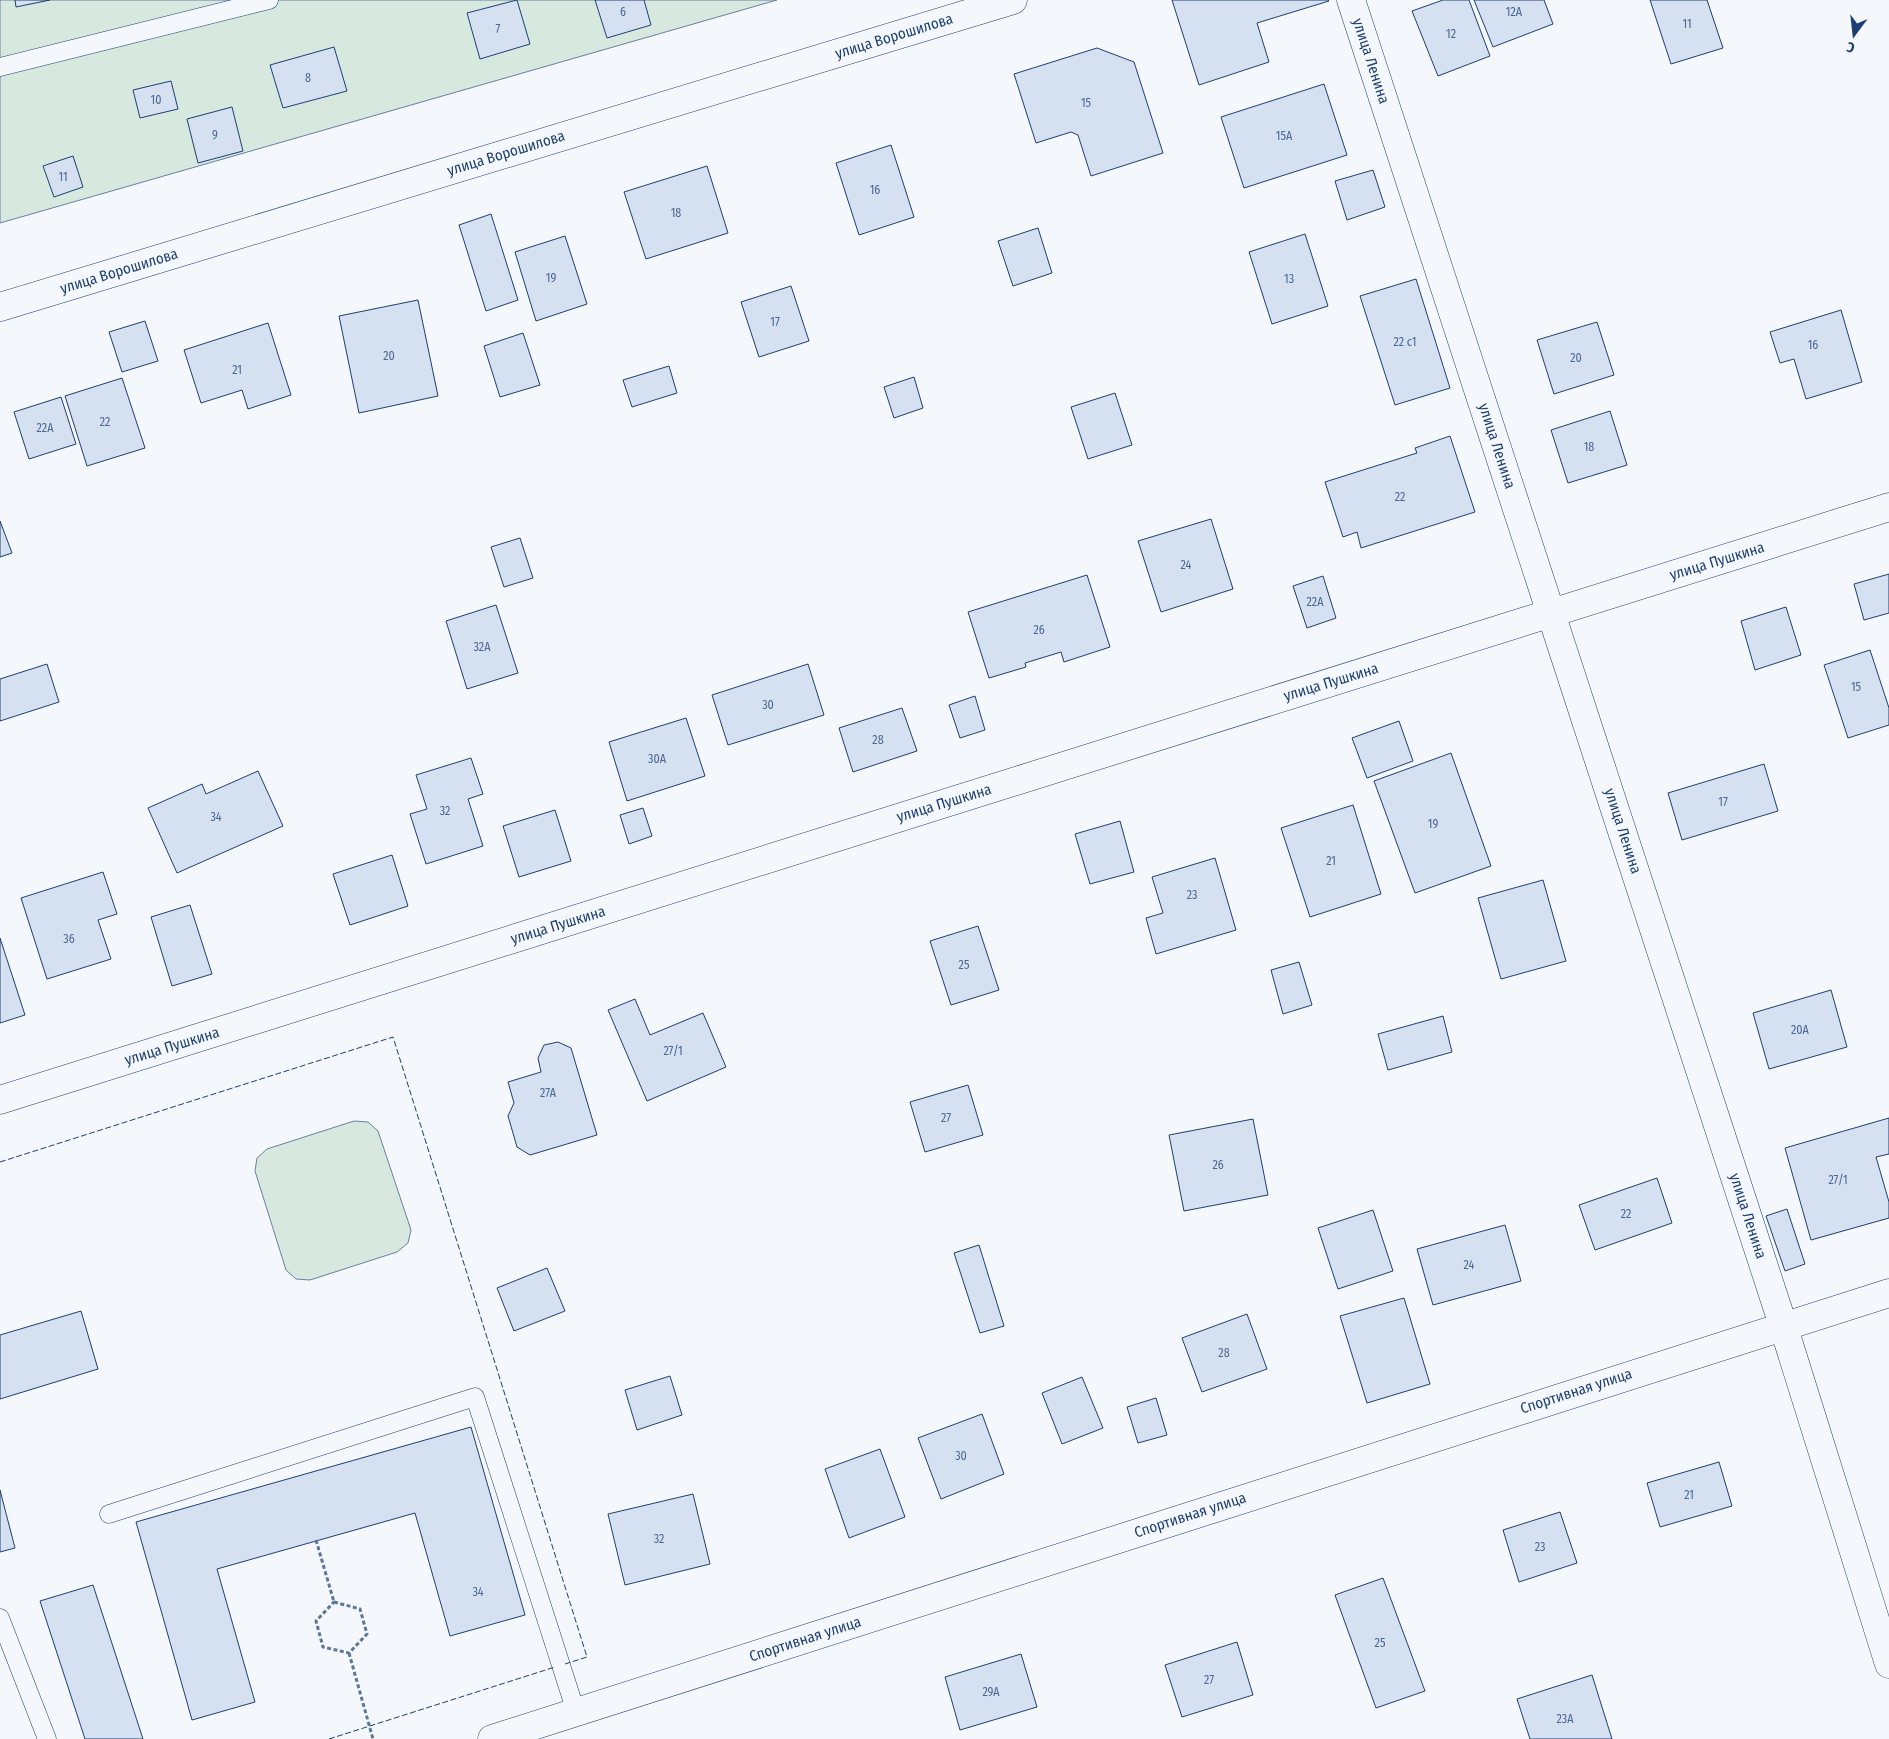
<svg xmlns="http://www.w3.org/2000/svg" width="1889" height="1739" viewBox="0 0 1889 1739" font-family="'Fira Sans Condensed',sans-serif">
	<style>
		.green { fill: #d7e8df; stroke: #687fa3 }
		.building { fill: #d5e0f0; stroke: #1d3f73 }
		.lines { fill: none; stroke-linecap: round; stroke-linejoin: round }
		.service-casing { stroke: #1d3f73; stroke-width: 19 }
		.minor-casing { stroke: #1d3f73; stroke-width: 29 }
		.tertiary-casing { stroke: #1d3f73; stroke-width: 29 }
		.path { stroke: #5e769c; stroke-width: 3; stroke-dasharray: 4 2.5; stroke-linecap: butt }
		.service { stroke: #f4f7fb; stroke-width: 18 }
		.minor { stroke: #f4f7fb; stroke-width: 28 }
		.tertiary { stroke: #f4f7fb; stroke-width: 28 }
		.fence { stroke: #1d3f73; stroke-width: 1; stroke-dasharray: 6 2.5; stroke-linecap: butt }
		.labels { text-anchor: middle; stroke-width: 4; stroke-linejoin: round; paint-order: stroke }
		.number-label { font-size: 12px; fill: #4b6792 }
		.street-label { font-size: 15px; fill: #1d3f73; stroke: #f4f7fb }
	</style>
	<rect width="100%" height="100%" fill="#f4f7fb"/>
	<path class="green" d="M0,0H777L0,223Z
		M354,1121L368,1122L378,1131L411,1230L408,1243L397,1252L310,1280L296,1279L286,1270L255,1171L257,1158L267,1149Z"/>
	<path class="building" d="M15,0H50L16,7Z
		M517,0L530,44L480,59L467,13Z
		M595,0H644L651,25L607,38Z
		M1172,0H1328L1329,1L1257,23L1269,62L1199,85Z
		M1443,0H1469L1490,56L1438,76L1412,11Z
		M1474,0H1544L1553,24L1493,47Z
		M1650,0H1707L1723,48L1671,64Z
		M334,47L347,91L283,108L270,65Z
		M1097,48L1134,62L1163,153L1091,176L1078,135L1071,132L1036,143L1014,74Z
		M171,81L178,109L140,118L133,90Z
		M1324,84L1347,155L1244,188L1221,117Z
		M232,107L243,151L198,163L187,119Z
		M891,145L914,217L859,235L836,163Z
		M73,156L83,187L54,197L43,166Z
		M707,166L728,233L646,259L624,192Z
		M1373,170L1385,207L1347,220L1335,181Z
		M491,214L518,300L486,311L459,225Z
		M1038,228L1052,273L1013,286L998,241Z
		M1305,234L1328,306L1272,324L1249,252Z
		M565,236L587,304L536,321L515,252Z
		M1416,279L1450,388L1395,405L1360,296Z
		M791,286L809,341L759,357L741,302Z
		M418,300L438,396L359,413L339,316Z
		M1841,310L1862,382L1806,399L1794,359L1780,363L1770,332Z
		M145,321L158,361L122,372L109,332Z
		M1597,322L1614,375L1554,394L1537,340Z
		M268,323L291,395L248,409L242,390L201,403L184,350Z
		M523,333L540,385L500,397L484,346Z
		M669,366L677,393L632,407L623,380Z
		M914,377L923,408L894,418L884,387Z
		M122,378L145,448L87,466L65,396Z
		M1115,393L1132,445L1088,459L1071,407Z
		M61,397L76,444L29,459L14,412Z
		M1610,411L1627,465L1568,483L1551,430Z
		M1450,436L1475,512L1361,548L1357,532L1343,537L1325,482L1417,453L1415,448Z
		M1211,519L1233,589L1161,612L1138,541Z
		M0,521L12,553L0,557Z
		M520,538L533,578L504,587L491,547Z
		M1889,574V613L1864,620L1854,584Z
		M1087,575L1110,647L1064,662L1061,652L1025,663L1026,667L989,678L968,612Z
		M1323,576L1336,618L1307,628L1293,586Z
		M496,605L518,673L467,689L446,621Z
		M1786,607L1801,655L1755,670L1741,621Z
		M1870,650L1889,708V725L1848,738L1824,665Z
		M47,664L59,702L0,721V679Z
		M808,664L824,715L728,745L712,695Z
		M975,696L985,730L960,738L949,705Z
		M902,708L917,751L853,772L839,728Z
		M686,718L705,776L627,801L609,742Z
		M1399,721L1413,761L1367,778L1352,738Z
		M1451,753L1491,866L1415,893L1374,781Z
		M471,758L483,794L468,799L483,846L426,864L410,814L427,809L416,775Z
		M1764,764L1778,811L1682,840L1668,793Z
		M258,771L283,826L177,873L148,808L202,784L206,794Z
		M1353,805L1381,894L1310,917L1281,828Z
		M643,808L652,836L629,844L620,815Z
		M555,810L571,861L519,877L503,826Z
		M1120,821L1134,872L1090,884L1075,834Z
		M392,855L408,906L350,925L333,874Z
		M1215,858L1236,930L1156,954L1146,918L1163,913L1152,877Z
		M103,872L117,914L98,920L111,959L47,979L21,898Z
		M1543,880L1566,961L1501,979L1478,898Z
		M190,905L212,974L172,986L151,917Z
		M978,926L999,990L951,1005L930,941Z
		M0,938L25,1015L0,1023Z
		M1299,962L1312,1005L1283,1014L1271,970Z
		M1831,990L1847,1047L1769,1069L1753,1013Z
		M635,999L650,1035L703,1013L726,1067L647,1101L608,1010Z
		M1443,1016L1452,1052L1388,1070L1378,1034Z
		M558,1042L571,1048L597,1135L530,1155L517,1147L508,1116L514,1103L508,1082L541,1072L538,1058L544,1045Z
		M968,1085L983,1135L925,1152L910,1102Z
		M1889,1118V1154L1876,1157L1889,1202V1218L1811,1240L1785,1148Z
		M1253,1119L1268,1195L1184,1211L1169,1135Z
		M1657,1178L1672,1223L1595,1250L1579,1205Z
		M1787,1209L1805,1264L1785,1271L1766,1216Z
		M1373,1210L1393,1271L1338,1289L1318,1228Z
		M1505,1225L1521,1281L1433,1305L1417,1249Z
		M979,1245L1004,1326L980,1333L954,1253Z
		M547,1268L565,1311L514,1331L497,1288Z
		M1404,1298L1430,1384L1367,1403L1340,1316Z
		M81,1311L98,1369L0,1399V1335Z
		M1247,1314L1267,1369L1202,1392L1182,1338Z
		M670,1376L682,1415L637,1430L625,1390Z
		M1082,1377L1103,1428L1062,1444L1042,1393Z
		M1156,1398L1167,1435L1138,1443L1127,1407Z
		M982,1414L1004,1474L941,1499L918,1438Z
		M471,1427L525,1615L450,1636L415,1513L217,1569L255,1702L192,1720L136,1522Z
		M880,1449L905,1517L849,1538L825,1469Z
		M1719,1462L1732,1506L1660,1527L1647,1483Z
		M0,1490L15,1548L0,1552Z
		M693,1494L710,1564L625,1585L608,1514Z
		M1560,1512L1577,1563L1519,1582L1503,1530Z
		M1383,1578L1425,1691L1376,1708L1335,1595Z
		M93,1585L143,1739H85L40,1601Z
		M1237,1642L1253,1695L1182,1717L1165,1665Z
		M1021,1654L1037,1707L960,1730L945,1677Z
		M1592,1675L1612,1739H1530L1517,1699Z"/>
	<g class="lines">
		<defs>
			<path id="service" d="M0,67L269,0
				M109,1514L475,1397L576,1712
				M0,1618L47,1739"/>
			<path id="minor" d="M1351,0L1783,1325L1889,1664
				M0,1100L1889,507
				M492,1739L1889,1293"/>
			<path id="tertiary" d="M0,307L1013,0"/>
		</defs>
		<use href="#service" class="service-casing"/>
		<use href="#minor" class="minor-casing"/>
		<use href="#tertiary" class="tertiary-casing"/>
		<path class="path" d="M316,1540L334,1602
			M334,1602L360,1609L367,1634L349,1653L323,1647L316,1621Z
			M349,1653L373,1739"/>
		<use href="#service" class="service"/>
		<use href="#minor" class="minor"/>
		<use href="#tertiary" class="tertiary"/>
		<path class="fence" d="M0,1162L393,1037L587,1657L565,1664
			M329,1739L555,1667"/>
	</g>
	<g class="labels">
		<g class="number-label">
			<text x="623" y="16">6</text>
			<text x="1514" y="16">12А</text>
			<text x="1687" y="28">11</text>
			<text x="498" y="33">7</text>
			<text x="1451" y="38">12</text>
			<text x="308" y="82">8</text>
			<text x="156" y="104">10</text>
			<text x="1086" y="107">15</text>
			<text x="215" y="139">9</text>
			<text x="1284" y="140">15А</text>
			<text x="63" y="181">11</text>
			<text x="875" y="194">16</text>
			<text x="676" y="217">18</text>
			<text x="551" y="282">19</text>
			<text x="1289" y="283">13</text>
			<text x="775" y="326">17</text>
			<text x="1405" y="346">22 с1</text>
			<text x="1813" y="349">16</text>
			<text x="389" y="360">20</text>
			<text x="1576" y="362">20</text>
			<text x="237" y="374">21</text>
			<text x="105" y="426">22</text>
			<text x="45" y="432">22А</text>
			<text x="1589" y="451">18</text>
			<text x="1400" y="501">22</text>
			<text x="1186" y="569">24</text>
			<text x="1315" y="606">22А</text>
			<text x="1039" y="634">26</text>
			<text x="482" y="651">32А</text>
			<text x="1856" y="691">15</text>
			<text x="768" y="709">30</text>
			<text x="878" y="744">28</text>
			<text x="657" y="763">30А</text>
			<text x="1723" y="806">17</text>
			<text x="445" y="815">32</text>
			<text x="216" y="821">34</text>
			<text x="1433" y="828">19</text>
			<text x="1331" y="865">21</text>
			<text x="1192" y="899">23</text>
			<text x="69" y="943">36</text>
			<text x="964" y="969">25</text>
			<text x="1800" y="1034">20А</text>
			<text x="673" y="1055">27/1</text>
			<text x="548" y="1097">27А</text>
			<text x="946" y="1122">27</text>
			<text x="1218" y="1169">26</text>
			<text x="1838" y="1184">27/1</text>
			<text x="1626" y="1218">22</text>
			<text x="1469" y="1269">24</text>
			<text x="1224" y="1357">28</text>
			<text x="961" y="1460">30</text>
			<text x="1689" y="1499">21</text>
			<text x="659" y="1543">32</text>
			<text x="1540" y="1551">23</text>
			<text x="478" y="1596">34</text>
			<text x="1380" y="1647">25</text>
			<text x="1209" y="1684">27</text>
			<text x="991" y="1696">29А</text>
			<text x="1565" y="1723">23А</text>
		</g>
		<g class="street-label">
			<text transform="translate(894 36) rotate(-17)" y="5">улица Ворошилова</text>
			<text transform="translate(1371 61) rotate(72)" y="5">улица Ленина</text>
			<text transform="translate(506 153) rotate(-17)" y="5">улица Ворошилова</text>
			<text transform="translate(119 271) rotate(-17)" y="5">улица Ворошилова</text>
			<text transform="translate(1497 446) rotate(72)" y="5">улица Ленина</text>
			<text transform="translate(1717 561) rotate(-17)" y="5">улица Пушкина</text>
			<text transform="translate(1331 682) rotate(-17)" y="5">улица Пушкина</text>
			<text transform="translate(944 803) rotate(-17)" y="5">улица Пушкина</text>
			<text transform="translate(1623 831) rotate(72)" y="5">улица Ленина</text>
			<text transform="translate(558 925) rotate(-17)" y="5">улица Пушкина</text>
			<text transform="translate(172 1046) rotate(-17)" y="5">улица Пушкина</text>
			<text transform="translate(1748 1216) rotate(72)" y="5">улица Ленина</text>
			<text transform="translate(1576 1391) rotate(-18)" y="5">Спортивная улица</text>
			<text transform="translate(1190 1515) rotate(-18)" y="5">Спортивная улица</text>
			<text transform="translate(805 1639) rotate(-18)" y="5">Спортивная улица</text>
		</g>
	</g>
	<g transform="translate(1854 35) rotate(195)" stroke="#f4f7fb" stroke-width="4" paint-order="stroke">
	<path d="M0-4L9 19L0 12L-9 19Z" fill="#1d3f73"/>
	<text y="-8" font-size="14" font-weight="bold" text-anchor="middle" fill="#1d3f73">С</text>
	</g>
</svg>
